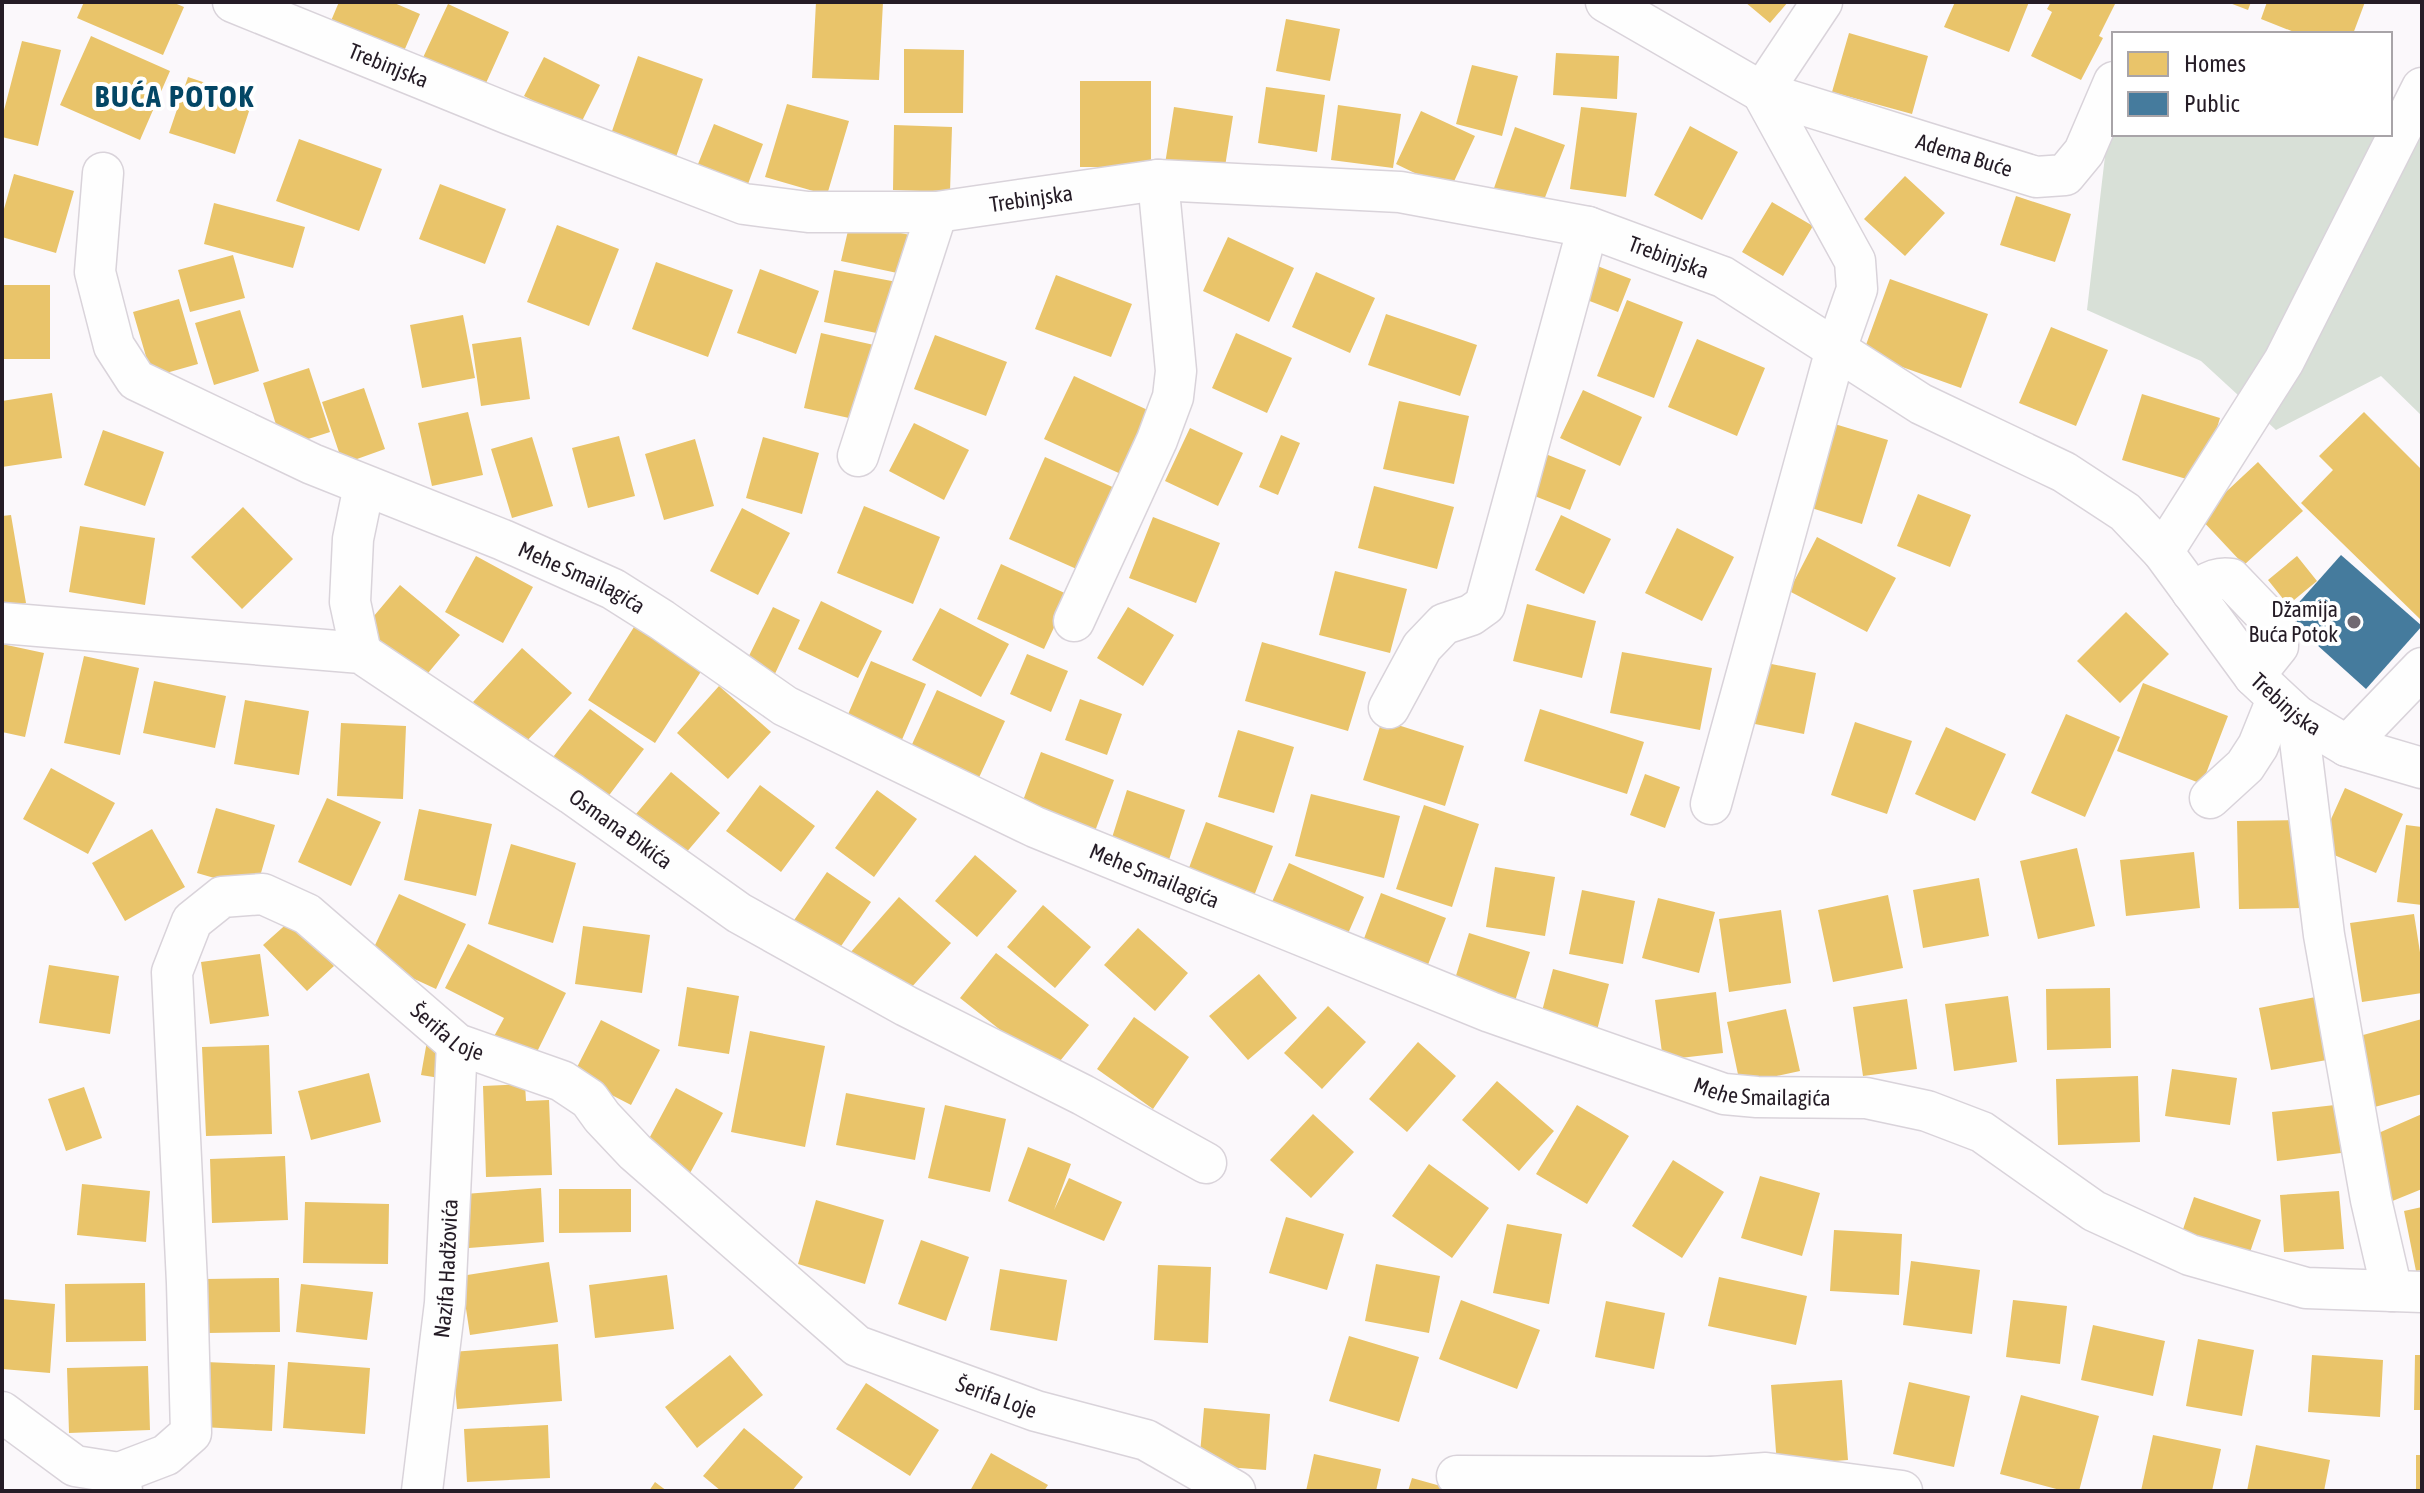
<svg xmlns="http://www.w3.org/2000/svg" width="2424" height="1493" viewBox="0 0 2424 1493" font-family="'Asap Condensed',sans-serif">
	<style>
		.green { fill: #d8e0d7 }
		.homes { fill: #e9c46a }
		.public { fill: #457b9d }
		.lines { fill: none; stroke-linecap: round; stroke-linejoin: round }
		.minor-casing { stroke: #d9d3da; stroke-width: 43 }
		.minor { stroke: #fefefe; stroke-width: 40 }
		.poi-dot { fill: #706971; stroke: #fff; stroke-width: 3 }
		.labels { text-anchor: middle; stroke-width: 8; stroke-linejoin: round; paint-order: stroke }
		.street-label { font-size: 22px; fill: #251c26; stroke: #fff }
		.poi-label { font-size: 22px; fill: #251c26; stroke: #fff; text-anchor: end }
		.district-label { font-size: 30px; font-weight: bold; letter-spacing: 2px; fill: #034665; stroke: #fff }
	</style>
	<rect width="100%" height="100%" fill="#fbf8fb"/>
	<path class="green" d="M2390,97H2422V416L2381,376L2276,430L2201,361L2087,310L2109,122L2114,115V134H2390Z"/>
	<path class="homes" d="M84,2H172L184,7L163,55L77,18Z
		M339,2H392L420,14L398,65L325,35Z
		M816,2H883L879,80L812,78Z
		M1745,2H1788L1770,23Z
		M1955,2H2029L2009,52L1944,27Z
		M2051,2H2116L2099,36L2103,38L2081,80L2031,56L2052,12L2047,9Z
		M2227,2H2251L2248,10Z
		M2267,2H2365L2353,34H2299L2261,19Z
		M448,4L509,32L482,92L420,64Z
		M1286,19L1340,29L1330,81L1276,71Z
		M1849,33L1928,56L1912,114L1832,92Z
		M91,36L170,71L140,140L60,105Z
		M22,41L61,50L38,146L2,137V118Z
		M904,49L964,50L963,113H904Z
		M1556,53L1619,56L1617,99L1553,95Z
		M638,56L703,79L676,157L611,134Z
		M544,57L600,85L580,125L524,96Z
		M1472,65L1518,76L1502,136L1456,124Z
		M188,77L253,99L235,154L169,133Z
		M1080,81H1151V167H1080Z
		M1266,87L1325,95L1317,152L1258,143Z
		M787,104L849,121L827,195L765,177Z
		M1338,105L1401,114L1393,168L1331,160Z
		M1174,107L1233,116L1224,173L1165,164Z
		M1581,107L1637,113L1626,197L1570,189Z
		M1421,111L1475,136L1450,190L1396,164Z
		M714,124L763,144L748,184L698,164Z
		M894,125L952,127L950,192L893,190Z
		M1690,126L1738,152L1702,220L1654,195Z
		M1515,127L1565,145L1541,208L1493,191Z
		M299,139L382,169L359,231L276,201Z
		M14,174L74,191L56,253L2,237V216Z
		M1905,176L1945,213L1905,256L1864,219Z
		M440,184L506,209L485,264L419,239Z
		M2016,196L2071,214L2055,262L2000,245Z
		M1772,202L1813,226L1783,276L1742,252Z
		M214,203L305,227L293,268L204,244Z
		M850,222L910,235L902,274L841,261Z
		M557,225L619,249L589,326L527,302Z
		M1228,237L1294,268L1269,322L1203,291Z
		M233,255L245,298L190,312L178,270Z
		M656,262L733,290L708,357L632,329Z
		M1587,262L1631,279L1618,312L1574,295Z
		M760,269L819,291L796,354L737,333Z
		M834,270L897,282L886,335L824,322Z
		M1316,272L1375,298L1350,353L1292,327Z
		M1056,275L1132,304L1111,357L1035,329Z
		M1890,279L1988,314L1961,388L1863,353Z
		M2,285H50V359H2Z
		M179,299L198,364L152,377L133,312Z
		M1627,300L1683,322L1654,398L1597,376Z
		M240,310L259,371L214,385L195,323Z
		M1386,314L1477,345L1460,396L1368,365Z
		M463,315L475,378L422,388L410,325Z
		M2051,327L2108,350L2076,426L2019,403Z
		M821,333L874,345L858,420L804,408Z
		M1236,333L1292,358L1267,413L1212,388Z
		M935,335L1007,362L986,416L914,389Z
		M521,337L530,399L481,406L472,344Z
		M1697,339L1765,368L1737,436L1668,407Z
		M309,368L330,432L283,447L263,383Z
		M1074,376L1152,412L1123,475L1044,439Z
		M364,388L385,449L343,464L322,402Z
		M1583,390L1642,417L1620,466L1560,438Z
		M52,393L62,458L2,467V401Z
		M2142,394L2220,418L2200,483L2122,460Z
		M1399,401L1469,416L1454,484L1383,469Z
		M468,412L483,475L432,486L418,423Z
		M2364,412L2422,470V621L2301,503L2333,470L2319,456Z
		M1828,422L1888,440L1862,524L1802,505Z
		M914,423L969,450L944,500L889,471Z
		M1190,428L1243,453L1218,506L1165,481Z
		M103,430L164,452L145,506L84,485Z
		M1281,435L1300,443L1278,495L1259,487Z
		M619,436L635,496L588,508L572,448Z
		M532,437L553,506L512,518L491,449Z
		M763,437L819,453L802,514L746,498Z
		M695,439L714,506L664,520L645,454Z
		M1543,453L1586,470L1570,510L1527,493Z
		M1045,457L1117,489L1081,571L1009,539Z
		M2258,462L2303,511L2244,565L2199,517Z
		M1374,486L1454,507L1437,569L1358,548Z
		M1918,494L1971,515L1950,567L1897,546Z
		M864,506L940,537L913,604L837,573Z
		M243,507L293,559L242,609L191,557Z
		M742,508L790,533L758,595L710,571Z
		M11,515L26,603L2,608V516Z
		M1561,515L1611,539L1584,594L1535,570Z
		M1153,517L1220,543L1196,603L1129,578Z
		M80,526L155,538L145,605L69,592Z
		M1677,528L1734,557L1702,621L1645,593Z
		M1817,537L1896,578L1867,632L1789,591Z
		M476,556L533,587L503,643L445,612Z
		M2297,556L2317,581L2288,605L2268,580Z
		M1001,564L1069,595L1044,649L977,619Z
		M1335,571L1407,589L1390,653L1319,635Z
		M400,585L460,635L423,679L363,629Z
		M821,601L882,631L858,678L798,649Z
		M1527,604L1596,621L1582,678L1513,661Z
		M773,607L800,620L773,678L745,664Z
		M1128,607L1174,635L1143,686L1097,658Z
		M940,608L1009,644L981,697L912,660Z
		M2126,612L2169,654L2120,703L2077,661Z
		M634,627L702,670L655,743L588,700Z
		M1262,642L1366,672L1348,731L1245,701Z
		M2,644L44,653L25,737L2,732Z
		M522,648L572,693L522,746L473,702Z
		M1622,652L1712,668L1700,730L1610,713Z
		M1027,654L1068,671L1051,712L1010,694Z
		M84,656L139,668L120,755L64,743Z
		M871,661L926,684L901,742L846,719Z
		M1762,662L1816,673L1804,734L1750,723Z
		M154,681L226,696L215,748L143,733Z
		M2143,683L2228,716L2202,784L2117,751Z
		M719,686L771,732L728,779L677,733Z
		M937,690L1005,721L976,784L908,753Z
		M1080,699L1122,714L1107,755L1065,740Z
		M245,700L309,711L299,775L234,764Z
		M590,709L644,749L601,806L547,765Z
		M1540,709L1644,742L1627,794L1524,761Z
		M2066,714L2120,737L2085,817L2031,793Z
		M1382,720L1464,746L1445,806L1363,780Z
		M1855,722L1912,741L1887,814L1831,795Z
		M341,723L406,726L403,799L337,796Z
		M1946,727L2006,754L1975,821L1915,794Z
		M1238,730L1294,747L1274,813L1218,797Z
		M1041,752L1114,780L1091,842L1018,814Z
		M51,768L115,803L88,854L23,819Z
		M671,772L720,813L679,861L631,820Z
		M1645,774L1680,787L1665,828L1630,815Z
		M760,785L815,826L781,872L726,831Z
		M2345,788L2403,814L2376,873L2318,848Z
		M877,790L917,819L874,877L835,848Z
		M1127,790L1185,810L1168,863L1110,844Z
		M1311,794L1400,816L1384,878L1295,856Z
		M327,798L381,822L351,886L298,862Z
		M1424,805L1479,824L1452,907L1396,889Z
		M216,808L275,825L256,890L197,873Z
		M419,809L492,824L476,896L404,880Z
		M2303,820L2304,908L2239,909L2237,821Z
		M1206,822L1273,846L1249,909L1183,884Z
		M2406,825L2422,827V905L2397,902Z
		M152,829L185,887L125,921L92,863Z
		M511,844L576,863L553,943L488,924Z
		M2077,848L2095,926L2038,939L2020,861Z
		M2194,852L2200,908L2126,916L2120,860Z
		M975,855L1017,891L977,937L935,901Z
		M1289,863L1364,897L1343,945L1268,911Z
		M1495,867L1555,877L1545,936L1486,927Z
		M827,872L871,902L833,958L788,929Z
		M1979,878L1989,936L1923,948L1913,890Z
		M1582,890L1635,901L1623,964L1569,954Z
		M1381,893L1446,918L1424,975L1359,952Z
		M399,894L466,924L436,989L369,958Z
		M1888,895L1903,968L1833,982L1818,910Z
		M899,897L951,943L902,998L850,953Z
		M1658,898L1715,912L1699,973L1642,958Z
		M1043,905L1091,947L1055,988L1007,947Z
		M1781,910L1791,983L1729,992L1719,919Z
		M2414,914L2422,965V993L2362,1002L2350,923Z
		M291,920L334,966L307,991L263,945Z
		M583,926L650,935L642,993L575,984Z
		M1138,928L1188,973L1155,1011L1104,965Z
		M1469,933L1530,952L1512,1011L1451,992Z
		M468,944L566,993L533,1060L492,1040L504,1018L445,988Z
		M996,953L1089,1025L1052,1071L960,998Z
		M260,954L269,1016L210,1024L201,962Z
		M49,965L119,976L110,1034L39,1023Z
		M1553,969L1609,984L1595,1038L1539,1023Z
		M1259,974L1297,1018L1248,1060L1209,1016Z
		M687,987L739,996L729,1054L678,1046Z
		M2110,988L2111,1048L2047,1050L2046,989Z
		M1716,992L1723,1053L1663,1060L1655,1000Z
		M2326,995L2338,1058L2271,1070L2259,1008Z
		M2008,996L2017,1062L1954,1071L1945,1004Z
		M1907,999L1917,1069L1863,1076L1853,1007Z
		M1328,1006L1366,1042L1322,1089L1284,1053Z
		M1786,1009L1800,1071L1740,1084L1727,1022Z
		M1134,1017L1189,1057L1153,1109L1097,1069Z
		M2422,1019V1094L2371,1108L2352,1038Z
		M601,1020L660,1050L631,1105L573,1075Z
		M750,1031L825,1046L805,1147L731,1132Z
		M427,1041L452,1045L446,1079L421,1075Z
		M1418,1042L1456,1076L1407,1132L1369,1099Z
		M269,1045L272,1134L206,1136L202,1047Z
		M2172,1069L2237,1078L2230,1125L2165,1116Z
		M369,1073L381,1122L311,1140L298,1091Z
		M2138,1076L2140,1142L2058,1145L2056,1079Z
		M1497,1081L1554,1131L1519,1171L1462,1120Z
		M525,1084L526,1101L549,1100L552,1175L486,1177L483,1086Z
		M84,1087L102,1138L66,1151L48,1099Z
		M676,1088L723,1113L689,1175L643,1150Z
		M846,1093L925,1108L915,1160L836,1145Z
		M945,1105L1006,1119L990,1192L928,1178Z
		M1577,1105L1629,1136L1587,1204L1536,1174Z
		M2335,1105L2341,1153L2277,1161L2272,1112Z
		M1313,1114L1354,1152L1311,1198L1270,1160Z
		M2422,1114V1189L2390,1202L2367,1138Z
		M1028,1147L1071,1164L1054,1210L1069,1178L1122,1202L1104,1241L1008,1201Z
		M285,1156L288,1220L212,1223L210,1159Z
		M1673,1160L1724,1192L1682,1258L1632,1226Z
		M1429,1164L1489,1208L1452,1258L1392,1216Z
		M1760,1176L1820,1193L1802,1256L1741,1238Z
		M82,1184L150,1191L146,1242L77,1235Z
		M541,1188L544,1242L469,1248L465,1194Z
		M559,1189H631V1232L559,1233Z
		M2339,1191L2344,1249L2284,1252L2280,1195Z
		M2194,1197L2261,1220L2246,1264L2179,1241Z
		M816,1200L884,1220L865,1284L798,1264Z
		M305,1202L389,1204L388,1264L303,1263Z
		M2422,1207V1270L2416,1271L2404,1211Z
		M1286,1217L1344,1234L1327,1290L1269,1273Z
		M1507,1224L1562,1234L1549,1304L1493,1293Z
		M1834,1230L1902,1234L1899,1295L1830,1291Z
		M921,1240L969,1257L946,1321L898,1304Z
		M1911,1261L1980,1270L1972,1334L1903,1325Z
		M549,1262L558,1322L470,1335L461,1276Z
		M1376,1264L1440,1276L1429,1333L1365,1321Z
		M1158,1265L1211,1267L1208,1343L1154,1340Z
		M1000,1269L1067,1280L1057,1341L990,1330Z
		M667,1275L674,1329L595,1338L589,1285Z
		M1719,1277L1807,1296L1796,1345L1708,1326Z
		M279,1278L280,1332L207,1333L206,1279Z
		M145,1283L146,1341L66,1342L65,1284Z
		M301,1284L373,1292L367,1340L296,1332Z
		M2,1299L55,1304L50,1373L2,1369Z
		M1461,1300L1540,1330L1517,1389L1439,1359Z
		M2013,1300L2067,1306L2060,1364L2006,1357Z
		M1606,1301L1665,1313L1654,1369L1595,1357Z
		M2093,1325L2165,1341L2153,1396L2081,1380Z
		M1349,1336L1419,1357L1399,1422L1329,1401Z
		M2198,1339L2254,1350L2242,1416L2186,1406Z
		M558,1344L562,1401L457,1409L452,1352Z
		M730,1355L763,1395L697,1448L665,1407Z
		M2312,1355L2383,1360L2380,1417L2308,1412Z
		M2415,1355H2422V1410H2414Z
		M206,1362L275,1365L272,1431L203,1427Z
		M288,1362L370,1368L365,1434L283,1428Z
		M148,1366L150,1430L69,1433L67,1368Z
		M1842,1380L1848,1460L1777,1465L1771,1385Z
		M1909,1382L1970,1396L1954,1467L1893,1454Z
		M866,1383L939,1430L910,1476L836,1429Z
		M2021,1395L2099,1416L2079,1491H2064L2000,1474Z
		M1204,1408L1270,1414L1266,1470L1199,1465Z
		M548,1425L550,1478L467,1482L464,1429Z
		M744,1428L803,1477L792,1491H721L703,1476Z
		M2153,1435L2221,1449L2212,1491H2141Z
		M2256,1445L2330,1460L2324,1491H2247Z
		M991,1453L1048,1485L1044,1491H970Z
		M1314,1454L1381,1469L1376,1491H1306Z
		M2416,1455H2422V1491H2416Z
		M1412,1478L1455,1490V1491H1408Z
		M655,1482L667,1491H649Z"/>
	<path class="public" d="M2341,555L2422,626L2366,689L2286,617Z"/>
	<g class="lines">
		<defs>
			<g id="minor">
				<path id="s1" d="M233,2L509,114L744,204L808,212H937L1158,180L1400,192L1588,227L1723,277L1921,404L2064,472L2125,512L2163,552L2254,676L2297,716L2347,746L2422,768"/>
				<path id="s2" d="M1606,2L1762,92L2036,177L2065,175L2084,152L2114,82"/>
				<path d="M1762,92L1822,2"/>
				<path id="s3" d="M103,173L95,272L114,346L136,380L312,464L503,540L613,589L662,620L785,706L1035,827L1490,1012L1724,1094L1757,1097L1866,1098L1927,1111L1982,1132L2094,1211L2190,1255L2306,1288L2422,1292"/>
				<path d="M858,456L937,212"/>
				<path d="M2163,552L2284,361L2422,88"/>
				<path d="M2192,592C2206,585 2215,576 2231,579L2276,626L2278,646L2254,676"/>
				<path d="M1074,621L1157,440L1173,397L1176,371L1158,180"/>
				<path id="s4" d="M2,623L361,653L572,794L739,913L906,1006L1083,1095L1206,1163"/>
				<path d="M361,653L350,602L353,539L364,486"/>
				<path d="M1389,708L1422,647L1444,624L1471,615L1485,605L1588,227"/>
				<path d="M2297,716L2324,935L2371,1200L2392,1291"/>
				<path d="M2347,746L2422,668"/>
				<path d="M2210,798L2245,766L2258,746L2277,699"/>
				<path d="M1711,804L1836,349L1857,289L1855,261L1762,92"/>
				<path d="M2,1412L75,1466L119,1473"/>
				<path d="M1457,1476L1712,1477"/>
				<path id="s5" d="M122,1491L119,1473L166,1455L191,1433L187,1283L172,972L192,921L222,897L263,894L307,914L457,1044L562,1081L589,1099L602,1117L635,1152L857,1346L1036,1411L1146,1440L1235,1491"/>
				<path id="s6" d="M422,1491L445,1303L457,1044"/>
				<path d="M1711,1491L1712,1477L1766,1473L1902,1491"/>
			</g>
		</defs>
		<use href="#minor" class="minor-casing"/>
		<use href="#minor" class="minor"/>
	</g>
	<circle class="poi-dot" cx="2354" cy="622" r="8"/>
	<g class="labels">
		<g class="street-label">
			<text dy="8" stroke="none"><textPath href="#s1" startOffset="168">Trebinjska</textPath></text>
			<text dy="8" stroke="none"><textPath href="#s2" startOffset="392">Adema Buće</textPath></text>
			<text dy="8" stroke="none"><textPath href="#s1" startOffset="838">Trebinjska</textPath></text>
			<text dy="8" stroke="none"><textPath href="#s1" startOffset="1486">Trebinjska</textPath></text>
			<text dy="8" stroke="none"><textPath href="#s3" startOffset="704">Mehe Smailagića</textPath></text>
			<text dy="8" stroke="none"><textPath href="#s1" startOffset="2262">Trebinjska</textPath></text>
			<text dy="8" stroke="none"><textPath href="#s4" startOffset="674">Osmana Đikića</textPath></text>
			<text dy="8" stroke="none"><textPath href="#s3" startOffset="1352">Mehe Smailagića</textPath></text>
			<text dy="8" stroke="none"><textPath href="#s5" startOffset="930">Šerifa Loje</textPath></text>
			<text dy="8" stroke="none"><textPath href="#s3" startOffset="2000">Mehe Smailagića</textPath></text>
			<text dy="8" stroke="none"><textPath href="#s6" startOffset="224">Nazifa Hadžovića</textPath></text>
			<text dy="8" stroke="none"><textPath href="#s5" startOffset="1602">Šerifa Loje</textPath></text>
		</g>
		<g class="poi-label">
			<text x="2338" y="617">Džamija<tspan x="2338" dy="25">Buća Potok</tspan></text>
		</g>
		<g class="district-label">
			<text x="175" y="107">BUĆA POTOK</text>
		</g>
	</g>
	<rect width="2424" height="1493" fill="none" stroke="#251c26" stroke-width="8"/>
	<rect x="2112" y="32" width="280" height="104" fill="#ffffff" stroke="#a8a4a8" stroke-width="2"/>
	<rect x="2128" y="52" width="40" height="24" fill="#e9c46a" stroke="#a8a4a8" stroke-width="2"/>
	<text x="2184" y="72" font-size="24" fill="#251c26">Homes</text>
	<rect x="2128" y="92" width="40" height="24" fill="#457b9d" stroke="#a8a4a8" stroke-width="2"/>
	<text x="2184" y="112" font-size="24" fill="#251c26">Public</text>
</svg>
